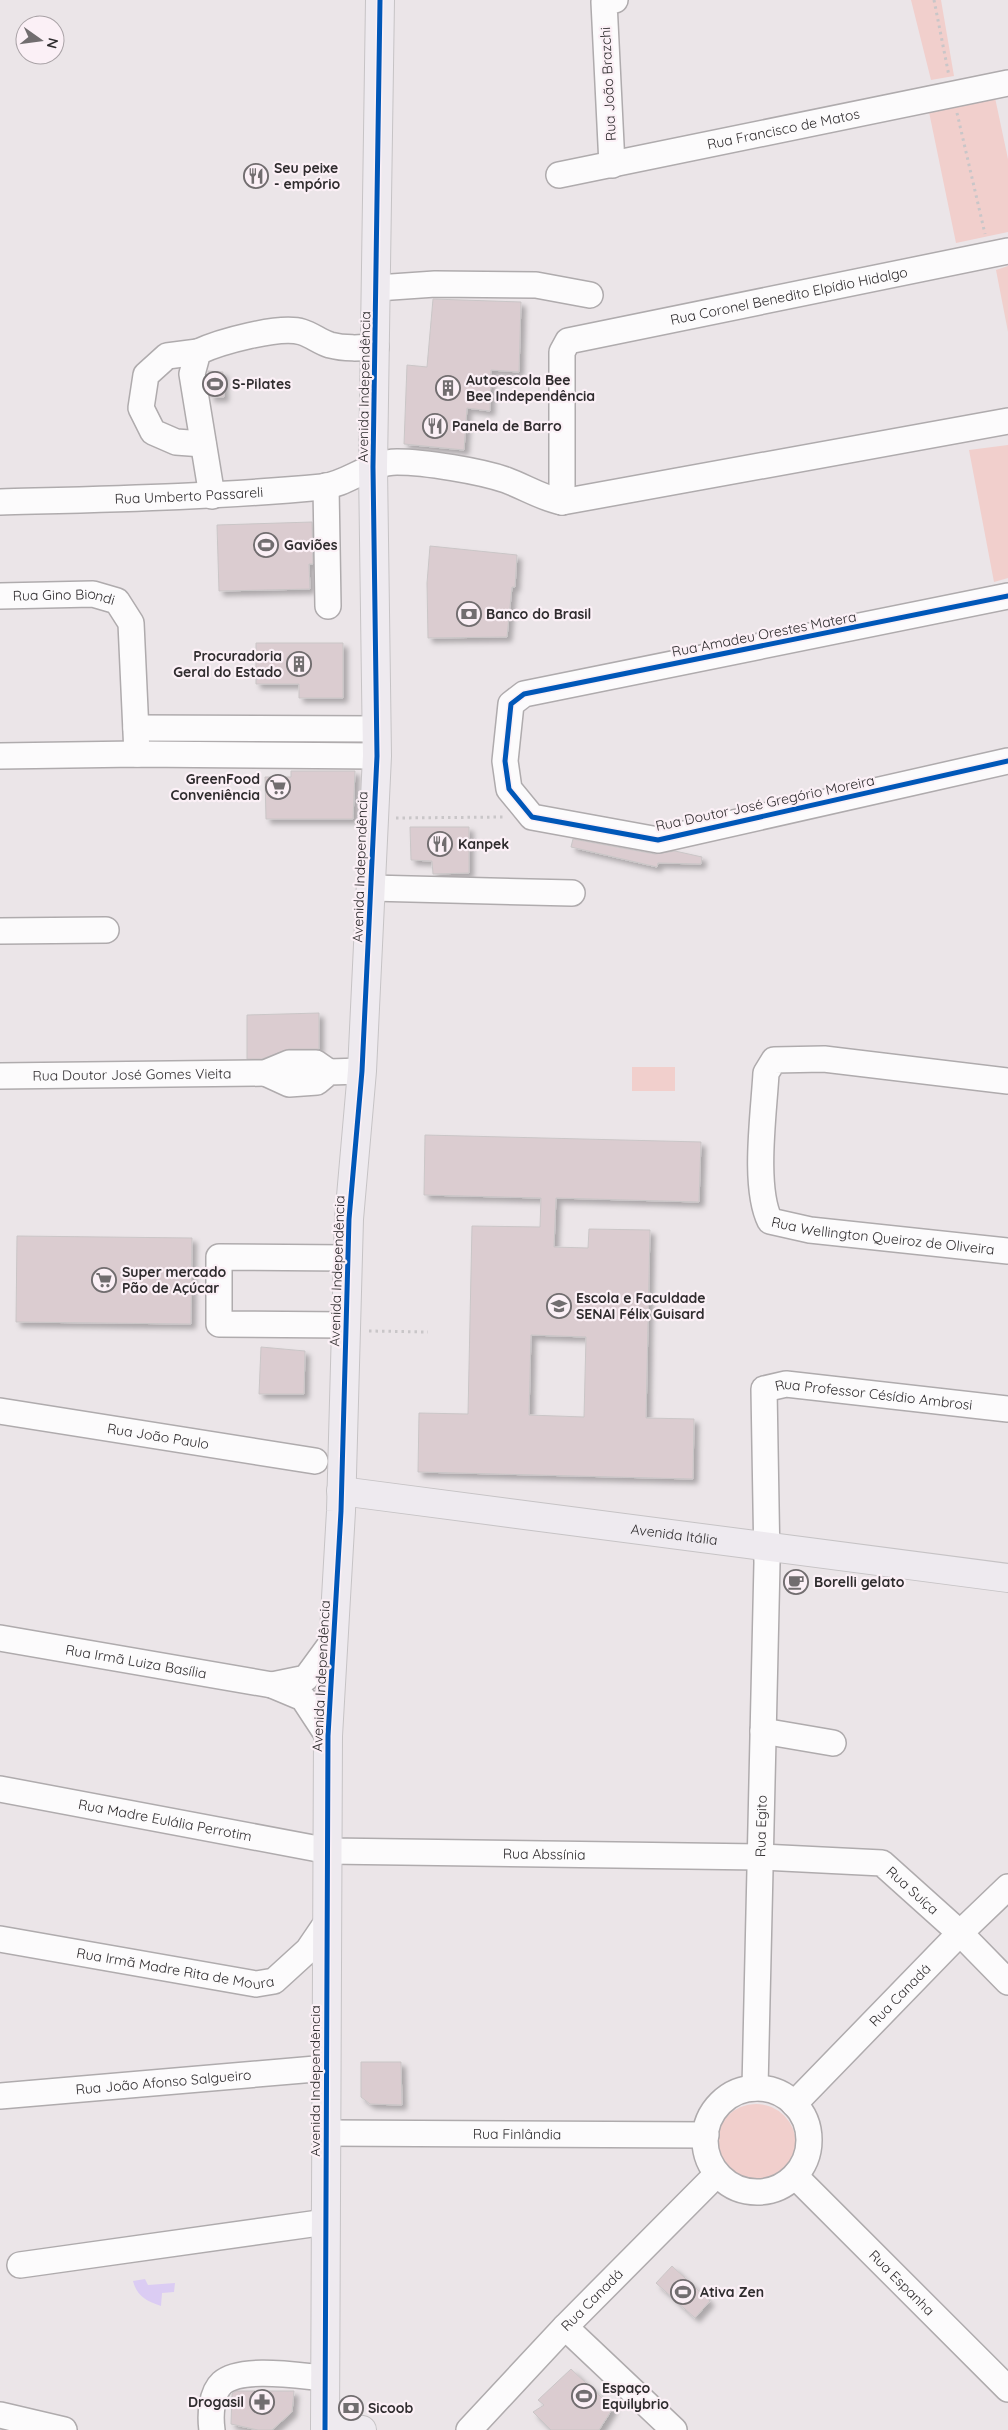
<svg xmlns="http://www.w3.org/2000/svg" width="1008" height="2430" viewBox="0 0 1008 2430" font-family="Quicksand,sans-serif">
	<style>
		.green { fill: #f1cfcc }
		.water { fill: #dbccf3 }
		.building { fill: #dbccd0; stroke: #cac6c7; fill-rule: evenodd; filter: url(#shadow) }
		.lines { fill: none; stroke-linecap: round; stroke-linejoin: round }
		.minor-casing { stroke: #afabad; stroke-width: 28 }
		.major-casing { stroke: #c6c3c5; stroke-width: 30 }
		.path { stroke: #c9c6c8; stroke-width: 3; stroke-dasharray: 2.5 4; stroke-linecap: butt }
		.minor { stroke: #fcfbfc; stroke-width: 25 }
		.major { stroke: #eeeaef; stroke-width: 28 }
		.cycleway-casing { stroke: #fbf0f6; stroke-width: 8 }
		.cycleway { stroke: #0057b8; stroke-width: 5 }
		.labels { text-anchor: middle; stroke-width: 4.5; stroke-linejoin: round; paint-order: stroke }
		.street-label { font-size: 14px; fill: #2f2c2e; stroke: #fbf0f6 }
		.poi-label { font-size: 14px; font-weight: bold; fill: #2f2c2e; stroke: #fbf0f6; text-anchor: start }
	</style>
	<defs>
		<filter id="shadow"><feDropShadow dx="4.5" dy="4.5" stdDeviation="2.5" flood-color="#0004"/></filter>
	</defs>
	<rect width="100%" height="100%" fill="#ebe5e8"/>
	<path class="green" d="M911,0H941L954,76L931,80Z
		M994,93L1008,159V232L956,243L928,107Z
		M1008,266V332L996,270Z
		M1008,445V578L994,582L969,450Z
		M632,1067H675V1091H632Z
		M716 2144a40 40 0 1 1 80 0a40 40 0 1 1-80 0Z"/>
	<path class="water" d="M145,2279L148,2285L175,2283L174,2292L162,2293L161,2306C146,2301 137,2296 133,2281Z"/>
	<path class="building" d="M433,299L521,302L519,372L491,370L490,411L467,408L464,450L404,444L407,365L427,367Z
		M208,371L223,372L224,397H210Z
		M312,522L313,564H309L310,589L219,591L217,525Z
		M430,546L517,555L515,587H512L507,637L428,638L427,583Z
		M256,643H343V698H299V684H256Z
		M291,771H355L353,819H266L265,777H291Z
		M410,827H469V873L433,874L432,861L411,860Z
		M573,839L655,854L675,851L702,857L701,864L658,863L657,867L571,847Z
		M319,1013V1049H289L262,1059H247V1015Z
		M425,1135L701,1142L699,1202L556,1198L554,1247L588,1248L589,1229L650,1230L646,1418L694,1419L693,1479L418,1472L419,1413L468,1414L472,1226L540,1227L541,1198L424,1195ZM531,1335L586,1337L584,1417L529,1415Z
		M17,1236L192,1238L191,1324L16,1322Z
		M261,1347L305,1351L304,1394H259Z
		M361,2062H401L402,2105L370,2104L361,2097Z
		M672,2266L710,2301L695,2318L656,2283Z
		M571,2369L613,2408L599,2430H551L533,2412L544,2405L538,2400Z
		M236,2391H294L292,2412L272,2430H258L231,2424L232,2394Z"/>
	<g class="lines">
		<defs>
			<g id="minor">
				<path d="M612,165L604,2L615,0"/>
				<path id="s1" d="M559,175L1008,83"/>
				<path d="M377,288L435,284L536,285L590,295"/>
				<path d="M198,352L167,356L146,375L141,408L153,432L176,442L203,444"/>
				<path d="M326,486L328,606"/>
				<path d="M212,496L192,374L198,352C219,342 280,325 302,332C312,335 320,342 330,345C345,349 360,348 376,347"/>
				<path id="s2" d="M0,502C108,499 215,497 322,487C348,484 370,462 397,462C425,462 480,471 506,480C525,487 542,498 562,502L1008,421"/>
				<path id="s3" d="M562,502V352L568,341L1008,251"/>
				<path id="s4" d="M0,596L93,594L117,601L131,623L137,754"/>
				<path d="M1008,596L524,694L511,704L505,761L509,789L532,817L658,840L1008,761"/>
				<path d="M136,728L377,729"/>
				<path d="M0,756L137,754L377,756"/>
				<path d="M371,888L572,893"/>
				<path d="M0,931L106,930"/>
				<path d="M265,1073L289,1084L317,1082L329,1072L362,1071"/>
				<path id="s5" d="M0,1076L265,1073L289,1063H316L329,1072"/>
				<path id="s6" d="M1008,1081L824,1059L774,1060L766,1073C764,1112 753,1187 770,1221L810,1230L1008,1251"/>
				<path d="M346,1325L219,1324V1257L348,1258"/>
				<path id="s7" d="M0,1411L315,1461"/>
				<path id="s8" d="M0,1638L272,1685L303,1698L328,1736"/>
				<path d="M272,1685L306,1678L333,1641"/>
				<path d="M763,1731L833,1743"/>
				<path id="s9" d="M0,1789L329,1851L760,1857L882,1863L960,1933L1008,1982"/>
				<path id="s10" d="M0,1939L256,1984L274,1981L308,1950L325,1925"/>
				<path id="s11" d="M755,2088L767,1563L764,1389L786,1384L1008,1409"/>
				<circle cx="757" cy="2140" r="52"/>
				<path id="s12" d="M0,2096L327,2068"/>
				<path id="s13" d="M794,2104L960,1933L1008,1887"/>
				<path id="s14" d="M327,2133L706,2135"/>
				<path id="s15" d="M795,2176L1008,2389"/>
				<path d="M20,2265L326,2222"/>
				<path d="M565,2327L674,2430"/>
				<path d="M0,2415L64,2430"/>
				<path d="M212,2430C210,2416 211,2393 222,2383C241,2366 300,2376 324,2378"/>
				<path id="s16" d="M469,2430L565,2327L717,2174"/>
			</g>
			<g id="major">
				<path id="s17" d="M341,1491L1008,1578"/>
				<path d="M325,2423L362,2430"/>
				<path d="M325,2430L328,1736L341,1511L349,1219L362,1071L377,756L373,467L380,0"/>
			</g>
		</defs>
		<use href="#minor" class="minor-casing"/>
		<use href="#major" class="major-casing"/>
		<path class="path" d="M934,0L949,76
			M957,113L985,234
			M396,818L505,817
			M369,1331L428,1332"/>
		<use href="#minor" class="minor"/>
		<use href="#major" class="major"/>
		<defs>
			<path id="cycleway" d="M1008,596L524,694L511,704L505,761L509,789L532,817L658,840L1008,761
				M325,2430L328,1736L341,1511L349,1219L362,1071L377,756L373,467L380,0"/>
		</defs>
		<use href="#cycleway" class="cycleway-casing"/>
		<use href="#cycleway" class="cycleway"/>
	</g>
	<defs>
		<symbol id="restaurant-ring" viewBox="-11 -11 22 22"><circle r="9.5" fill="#fbf0f6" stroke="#716d6f" stroke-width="1.5"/><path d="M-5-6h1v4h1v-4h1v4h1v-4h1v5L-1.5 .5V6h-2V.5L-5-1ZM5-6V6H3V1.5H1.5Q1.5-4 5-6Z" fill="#716d6f"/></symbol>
		<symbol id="stadium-ring" viewBox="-11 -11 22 22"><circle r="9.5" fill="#fbf0f6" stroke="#716d6f" stroke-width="1.5"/><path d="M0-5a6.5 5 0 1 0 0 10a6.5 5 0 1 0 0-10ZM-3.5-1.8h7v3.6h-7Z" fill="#716d6f"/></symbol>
		<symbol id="building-ring" viewBox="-11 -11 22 22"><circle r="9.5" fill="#fbf0f6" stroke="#716d6f" stroke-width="1.5"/><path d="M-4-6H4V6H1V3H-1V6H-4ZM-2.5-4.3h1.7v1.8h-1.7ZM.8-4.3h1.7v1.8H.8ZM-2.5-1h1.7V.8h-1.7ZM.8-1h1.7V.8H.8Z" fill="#716d6f"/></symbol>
		<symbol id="bank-ring" viewBox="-11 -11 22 22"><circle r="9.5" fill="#fbf0f6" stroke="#716d6f" stroke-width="1.5"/><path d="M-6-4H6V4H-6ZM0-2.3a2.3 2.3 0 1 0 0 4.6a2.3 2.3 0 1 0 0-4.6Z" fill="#716d6f"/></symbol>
		<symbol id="supermarket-ring" viewBox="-11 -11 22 22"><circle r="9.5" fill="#fbf0f6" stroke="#716d6f" stroke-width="1.5"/><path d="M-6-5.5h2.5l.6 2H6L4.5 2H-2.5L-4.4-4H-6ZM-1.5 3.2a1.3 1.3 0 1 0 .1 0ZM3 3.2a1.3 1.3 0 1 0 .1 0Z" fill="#716d6f"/></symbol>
		<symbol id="university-ring" viewBox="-11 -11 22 22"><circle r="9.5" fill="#fbf0f6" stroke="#716d6f" stroke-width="1.5"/><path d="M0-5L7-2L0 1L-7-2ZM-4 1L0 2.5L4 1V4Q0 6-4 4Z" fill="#716d6f"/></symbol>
		<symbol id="cafe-ring" viewBox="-11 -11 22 22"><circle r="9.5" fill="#fbf0f6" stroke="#716d6f" stroke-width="1.5"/><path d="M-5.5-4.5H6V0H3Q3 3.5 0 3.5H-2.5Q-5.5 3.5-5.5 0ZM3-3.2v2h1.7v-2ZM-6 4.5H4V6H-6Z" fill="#716d6f"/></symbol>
		<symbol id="pharmacy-ring" viewBox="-11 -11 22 22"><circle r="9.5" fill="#fbf0f6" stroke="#716d6f" stroke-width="1.5"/><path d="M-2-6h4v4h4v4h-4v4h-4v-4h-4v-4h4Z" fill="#716d6f"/></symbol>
	</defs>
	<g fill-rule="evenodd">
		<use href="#restaurant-ring" x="242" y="162" width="28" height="28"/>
		<use href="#stadium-ring" x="201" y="370" width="28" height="28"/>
		<use href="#building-ring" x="434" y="374" width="28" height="28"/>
		<use href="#restaurant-ring" x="421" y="412" width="28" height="28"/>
		<use href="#stadium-ring" x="252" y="531" width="28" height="28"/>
		<use href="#bank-ring" x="455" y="600" width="28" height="28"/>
		<use href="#building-ring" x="285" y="650" width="28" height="28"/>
		<use href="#supermarket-ring" x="264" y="773" width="28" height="28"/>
		<use href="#restaurant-ring" x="426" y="830" width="28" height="28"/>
		<use href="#supermarket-ring" x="90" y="1266" width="28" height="28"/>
		<use href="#university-ring" x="545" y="1292" width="28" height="28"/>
		<use href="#cafe-ring" x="782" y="1568" width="28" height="28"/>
		<use href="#stadium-ring" x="669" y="2278" width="28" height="28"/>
		<use href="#stadium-ring" x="570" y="2382" width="28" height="28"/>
		<use href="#pharmacy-ring" x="248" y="2388" width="28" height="28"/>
		<use href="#bank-ring" x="337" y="2394" width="28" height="28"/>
	</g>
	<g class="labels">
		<g class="street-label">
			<text transform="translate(608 84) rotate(-93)" y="5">Rua João Brazchi</text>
			<text dy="5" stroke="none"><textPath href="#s1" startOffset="229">Rua Francisco de Matos</textPath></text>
			<text dy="5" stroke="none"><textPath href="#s3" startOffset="388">Rua Coronel Benedito Elpídio Hidalgo</textPath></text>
			<text transform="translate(364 387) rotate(-89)" y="5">Avenida Independência</text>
			<text dy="5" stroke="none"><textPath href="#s2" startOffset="189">Rua Umberto Passareli</textPath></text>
			<text dy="5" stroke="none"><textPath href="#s4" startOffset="64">Rua Gino Biondi</textPath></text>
			<text transform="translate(764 634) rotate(-11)" y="5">Rua Amadeu Orestes Matera</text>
			<text transform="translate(765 803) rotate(-12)" y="5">Rua Doutor José Gregório Moreira</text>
			<text transform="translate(360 867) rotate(-88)" y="5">Avenida Independência</text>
			<text dy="5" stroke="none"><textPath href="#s5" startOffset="132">Rua Doutor José Gomes Vieita</textPath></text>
			<text dy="5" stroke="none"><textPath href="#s6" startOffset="514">Rua Wellington Queiroz de Oliveira</textPath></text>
			<text transform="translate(337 1271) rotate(-88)" y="5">Avenida Independência</text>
			<text dy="5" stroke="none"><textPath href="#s11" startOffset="810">Rua Professor Césídio Ambrosi</textPath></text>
			<text dy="5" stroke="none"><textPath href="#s7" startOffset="160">Rua João Paulo</textPath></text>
			<text dy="5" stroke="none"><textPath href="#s17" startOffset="336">Avenida Itália</textPath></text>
			<text dy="5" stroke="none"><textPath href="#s8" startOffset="138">Rua Irmã Luiza Basília</textPath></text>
			<text transform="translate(321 1676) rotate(-87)" y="5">Avenida Independência</text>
			<text dy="5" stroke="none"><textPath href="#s9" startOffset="168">Rua Madre Eulália Perrotim</textPath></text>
			<text dy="5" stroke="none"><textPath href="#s11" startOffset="262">Rua Egito</textPath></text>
			<text dy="5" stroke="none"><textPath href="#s9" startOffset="550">Rua Abssínia</textPath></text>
			<text dy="5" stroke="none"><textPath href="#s9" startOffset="929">Rua Suíça</textPath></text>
			<text dy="5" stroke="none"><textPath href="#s10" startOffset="178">Rua Irmã Madre Rita de Moura</textPath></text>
			<text dy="5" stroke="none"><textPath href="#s13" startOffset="152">Rua Canadá</textPath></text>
			<text transform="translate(315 2081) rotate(-90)" y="5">Avenida Independência</text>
			<text dy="5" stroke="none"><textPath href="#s12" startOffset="164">Rua João Afonso Salgueiro</textPath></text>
			<text dy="5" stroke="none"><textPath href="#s14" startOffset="190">Rua Finlândia</textPath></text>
			<text dy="5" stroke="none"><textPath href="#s15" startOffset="151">Rua Espanha</textPath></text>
			<text dy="5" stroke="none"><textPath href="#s16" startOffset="179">Rua Canadá</textPath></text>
		</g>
		<g class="poi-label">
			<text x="274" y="173">Seu peixe<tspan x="274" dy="16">- empório</tspan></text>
			<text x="466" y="385">Autoescola Bee<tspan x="466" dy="16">Bee Independência</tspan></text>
			<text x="232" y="389">S-Pilates</text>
			<text x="452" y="431">Panela de Barro</text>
			<text x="284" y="550">Gaviões</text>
			<text x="486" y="619">Banco do Brasil</text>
			<text x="282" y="661" text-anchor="end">Procuradoria<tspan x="282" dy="16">Geral do Estado</tspan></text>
			<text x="260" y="784" text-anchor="end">GreenFood<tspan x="260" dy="16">Conveniência</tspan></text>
			<text x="458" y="849">Kanpek</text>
			<text x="122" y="1277">Super mercado<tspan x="122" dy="16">Pão de Açúcar</tspan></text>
			<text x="576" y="1303">Escola e Faculdade<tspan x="576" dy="16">SENAI Félix Guisard</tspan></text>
			<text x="814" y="1587">Borelli gelato</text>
			<text x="700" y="2297">Ativa Zen</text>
			<text x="602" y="2393">Espaço<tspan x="602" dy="16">Equilybrio</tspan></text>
			<text x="244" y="2407" text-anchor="end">Drogasil</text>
			<text x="368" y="2413">Sicoob</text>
		</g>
	</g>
	<g transform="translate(40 40) rotate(104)"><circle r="24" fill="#fbf0f6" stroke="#a9a2a6"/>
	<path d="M0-4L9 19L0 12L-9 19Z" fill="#716d6f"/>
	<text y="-8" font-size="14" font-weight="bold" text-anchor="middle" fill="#2f2c2e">N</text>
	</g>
</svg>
